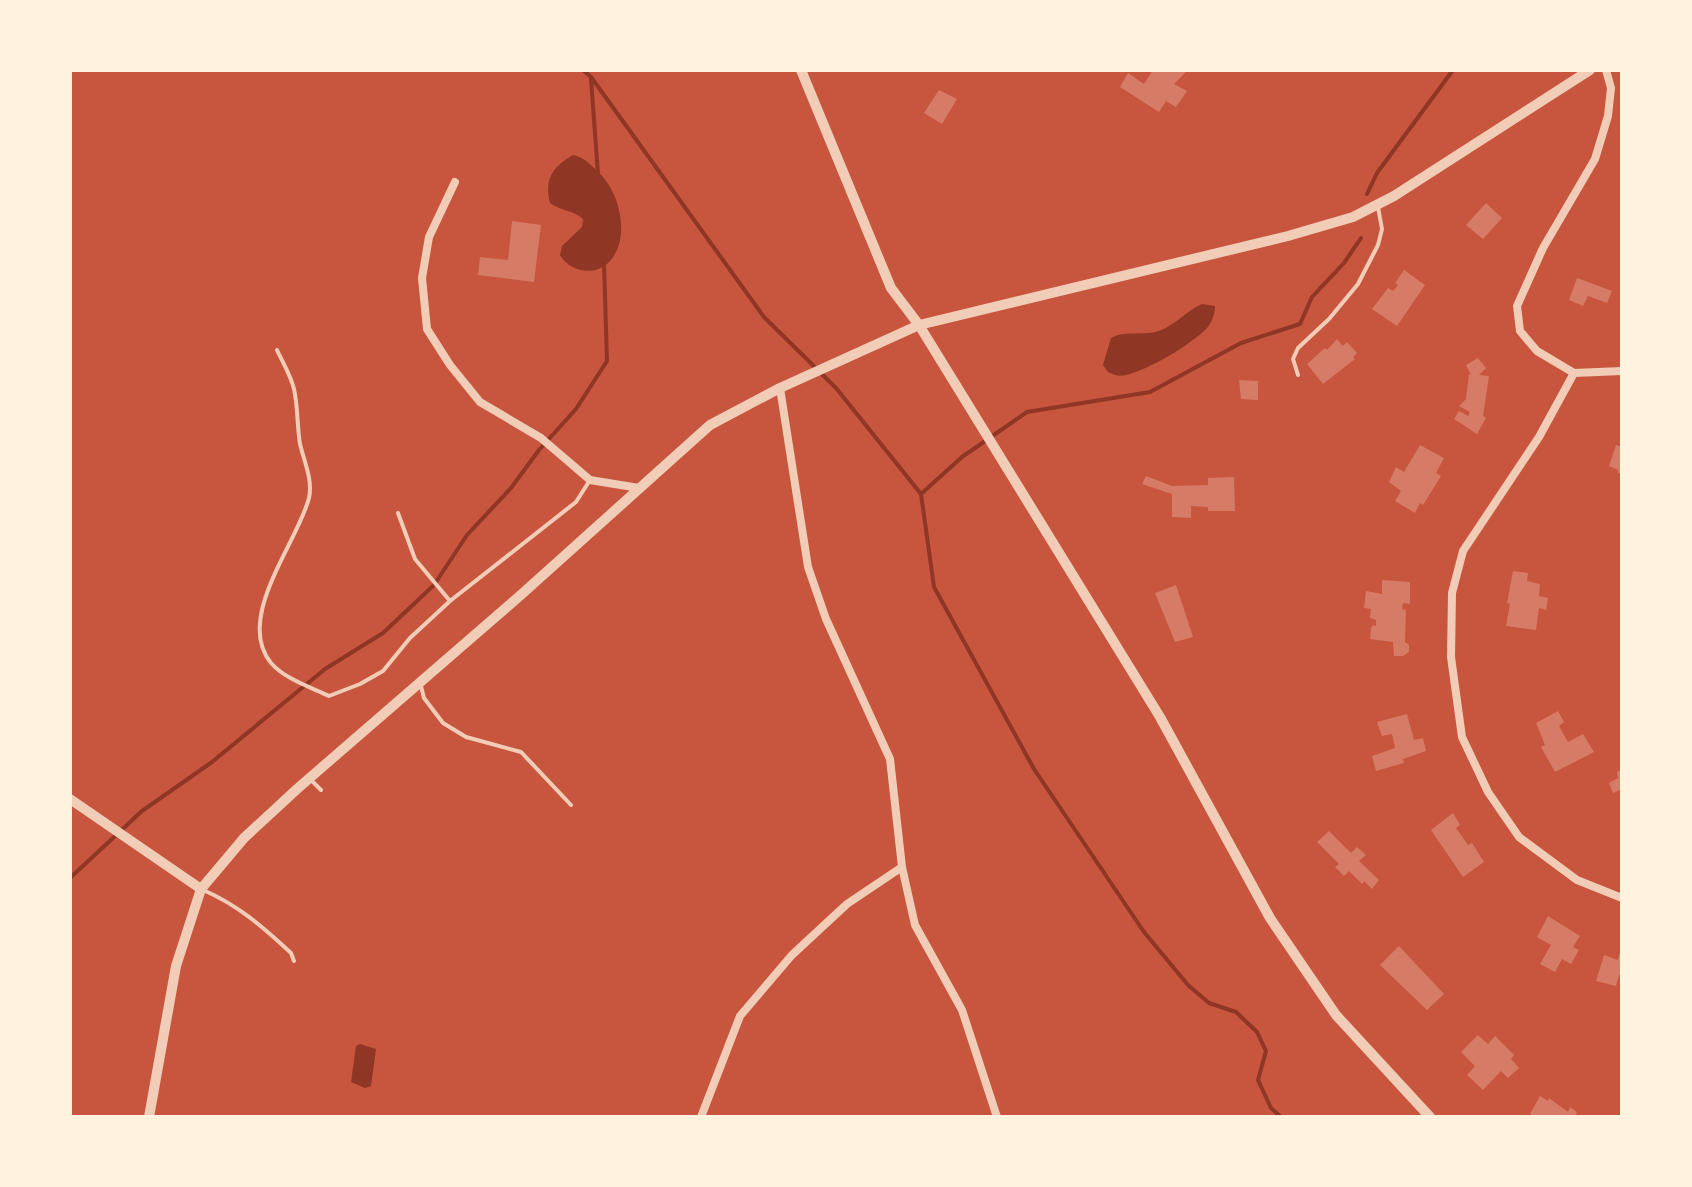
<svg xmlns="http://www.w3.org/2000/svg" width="1692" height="1187" viewBox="0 0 1692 1187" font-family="'Varela Round',sans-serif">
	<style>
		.water { fill: #8f3625 }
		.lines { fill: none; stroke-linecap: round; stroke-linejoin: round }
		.stream { stroke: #8f3625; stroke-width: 4 }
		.building { fill: #d67c66 }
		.service { stroke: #f1ccb7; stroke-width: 4 }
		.minor { stroke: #f1ccb7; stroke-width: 8 }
		.tertiary { stroke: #f1ccb7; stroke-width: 10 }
	</style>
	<rect width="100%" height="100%" fill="#c8553d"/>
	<path class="water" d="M573,155C584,157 590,164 598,172C620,191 632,240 608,263C593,277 569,271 560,255L562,246L582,227L583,219C573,210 561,211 550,203C544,180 552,167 573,155Z
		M1202,304L1215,306C1215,312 1212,323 1207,328C1189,346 1150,369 1126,375C1120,377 1114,375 1108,372L1103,365L1111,338C1126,330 1144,336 1159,331C1176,325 1187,310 1202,304Z
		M360,1044L376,1049L371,1086L365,1088L351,1082L356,1046Z"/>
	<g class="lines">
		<path class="stream" d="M583,70L591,77L764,317L836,388L921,494L934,587L1034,769L1144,932L1188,985L1209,1003L1236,1012L1257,1032L1266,1051L1258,1080L1271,1108L1281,1117
			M591,79L598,174
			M1367,194L1377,173L1453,70
			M921,494L962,457L1027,412L1150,392L1241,343L1300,324L1312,297L1344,263L1361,238
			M70,878L142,811L212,762L325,669L383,633L434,585L467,535L511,488L539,450L576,409L607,361L604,263"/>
	</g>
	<path class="building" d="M1153,70H1188L1174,84L1187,91L1176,107L1166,101L1159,112L1120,87L1128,73L1144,84Z
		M939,90L957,99L942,124L924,113Z
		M1486,203L1502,218L1483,239L1466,225Z
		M512,221L541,225L534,282L478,275L480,257L508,260Z
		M1404,270L1425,285L1397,326L1372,309L1388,288L1393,291L1398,285L1395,283Z
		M1577,278L1612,291L1607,303L1588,296L1583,306L1569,300Z
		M1337,339L1343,346L1347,342L1357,353L1353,357L1355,359L1323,384L1307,364L1325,348L1327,350Z
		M1478,358L1486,368L1479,375L1489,376L1483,416L1486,418L1477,434L1454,419L1459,411L1468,416L1470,412L1459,406L1466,399L1469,374L1471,375L1466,365Z
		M1239,380L1258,381V400L1241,399Z
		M1420,445L1444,458L1436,473L1441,476L1423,505L1420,503L1415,513L1395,501L1401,491L1389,482L1396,467L1404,472Z
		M1616,445L1622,447V474L1618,473V470L1609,466Z
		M1146,476L1172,486L1208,485V478L1234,477L1235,511H1208V507L1191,506V518L1172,517V494L1142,484Z
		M1513,571L1528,573L1527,581L1540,584L1539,596L1548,598L1546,610L1539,608L1536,630L1506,626L1510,604L1507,603Z
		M1382,580L1410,582V604L1403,603L1402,609L1406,610L1405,642L1409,645V652L1403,656H1394L1393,642L1370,639L1371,628L1373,625L1376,626V620L1370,618L1371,609L1364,608L1366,591L1382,594Z
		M1176,585L1193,637L1175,642L1155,593Z
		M1558,711L1564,722L1559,726L1568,742L1583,734L1594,752L1555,772L1541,747L1545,745L1536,723Z
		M1407,714L1414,740L1423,738L1426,751L1403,759L1404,763L1376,771L1372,756L1395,748L1392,734L1382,736L1377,722Z
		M1622,769V789L1613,793L1609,783L1618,778L1617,772Z
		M1453,813L1460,825L1456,828L1468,845L1472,843L1484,862L1463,877L1431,830Z
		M1329,831L1351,853L1357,847L1366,855L1359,861L1379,880L1372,889L1364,881L1362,884L1349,871L1344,876L1335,867L1339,864L1317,842Z
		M1548,916L1580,936L1573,947L1579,950L1571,964L1562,959L1555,972L1540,964L1551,945L1537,937Z
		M1399,946L1444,994L1427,1010L1380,965Z
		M1619,954L1622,955V976L1619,975L1616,986L1596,981L1604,955L1618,960Z
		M1478,1035L1488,1044L1495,1036L1514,1055L1511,1059L1519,1068L1508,1078L1501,1071L1483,1090L1467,1075L1475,1066L1461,1052Z
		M1540,1096L1548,1101L1549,1098L1568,1112L1570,1107L1577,1112L1575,1117H1535L1530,1114Z"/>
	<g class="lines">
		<path class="service" d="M277,350C283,363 291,376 294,389C298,407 297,426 300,444C304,461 313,480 309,498C298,542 234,618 271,663C285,679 310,687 329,696L360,684L383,671L410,638L450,601L576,502L590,480
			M1298,375L1293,359L1298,348L1329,319L1358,284L1378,245L1382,229L1378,207
			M398,513L415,559L450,601
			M421,686L424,698L443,723L466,737L521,752L571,805
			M311,780L321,790
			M203,890C238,905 263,927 291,953L294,961"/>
		<path class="minor" d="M1606,70L1611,88L1608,116L1595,159L1543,248L1517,306L1520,331L1537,351L1574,373L1622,371
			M455,182L429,237L422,278L427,329L450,365L480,402L541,438L590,480L639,488
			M1574,373L1539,437L1463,551L1452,593L1451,657L1462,737L1488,792L1519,837L1577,880L1622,898
			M780,388L808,567L826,619L890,759L902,867L915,925L962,1010L997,1117
			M701,1117L740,1016L792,955L847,904L902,867"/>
		<path class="tertiary" d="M801,70L891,288L919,325L1160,717L1270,918L1336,1015L1430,1117
			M70,799L201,889
			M149,1117L176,966L201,889L244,838L297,789L523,593L710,425L780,388L919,325L1288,236L1353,217L1394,196L1590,70"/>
	</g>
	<rect width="1692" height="1187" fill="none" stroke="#fff3e0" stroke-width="144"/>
</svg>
